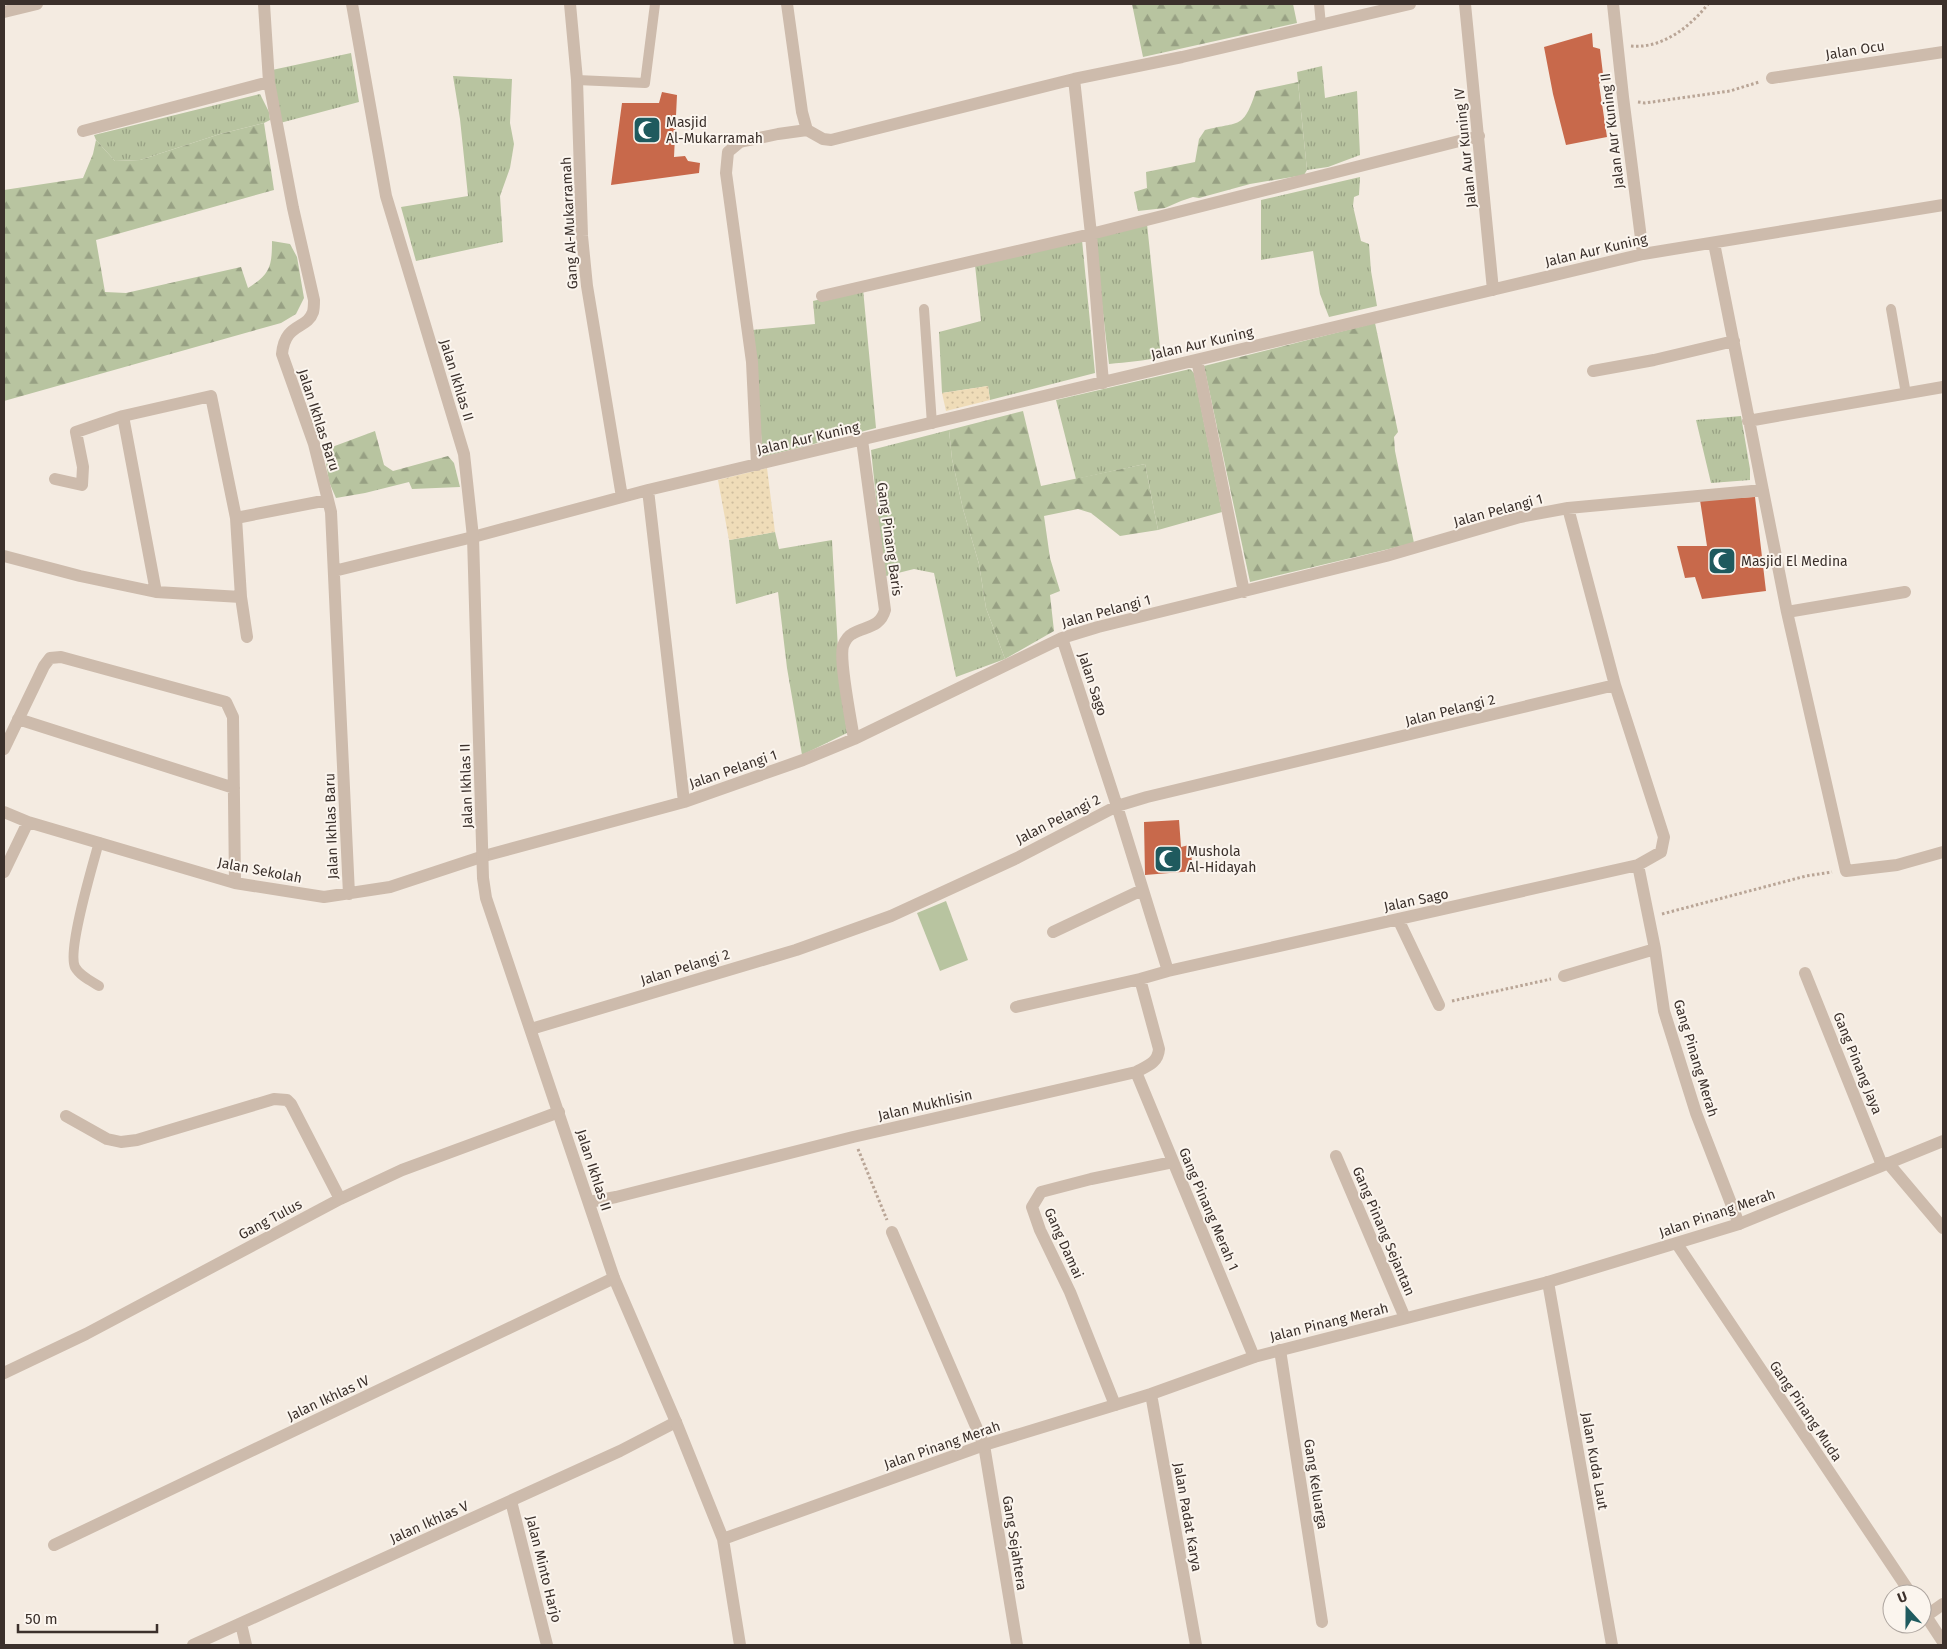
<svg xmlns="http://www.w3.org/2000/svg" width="1947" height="1649" viewBox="0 0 1947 1649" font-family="'Fira Sans',sans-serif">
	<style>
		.grass { fill: url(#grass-tufts) }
		.forest { fill: url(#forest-firs) }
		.sand { fill: url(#sand-dots) }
		.park { fill: #b8c4a0 }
		.building { fill: #c8694b }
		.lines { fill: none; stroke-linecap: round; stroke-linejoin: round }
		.path { stroke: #b9a596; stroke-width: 3; stroke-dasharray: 2.5 2.5; stroke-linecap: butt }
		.service { stroke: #cdbbac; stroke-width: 10 }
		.minor { stroke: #cdbbac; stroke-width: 12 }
		.tertiary { stroke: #cdbbac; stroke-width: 12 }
		.labels { text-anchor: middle; stroke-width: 4; stroke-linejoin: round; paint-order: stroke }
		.street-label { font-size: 14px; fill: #3b302b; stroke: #fbf5ee }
		.poi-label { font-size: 14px; fill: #3b302b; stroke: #fbf5ee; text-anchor: start }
	</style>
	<defs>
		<pattern id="grass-tufts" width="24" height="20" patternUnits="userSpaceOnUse" patternTransform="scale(1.25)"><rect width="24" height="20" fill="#b8c4a0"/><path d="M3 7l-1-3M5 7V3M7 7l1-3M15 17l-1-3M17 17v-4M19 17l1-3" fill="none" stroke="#97a083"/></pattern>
		<pattern id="forest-firs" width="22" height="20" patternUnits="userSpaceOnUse" patternTransform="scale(1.25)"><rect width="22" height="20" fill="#b8c4a0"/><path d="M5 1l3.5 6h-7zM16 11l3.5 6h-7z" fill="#97a083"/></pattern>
		<pattern id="sand-dots" width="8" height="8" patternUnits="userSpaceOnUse" patternTransform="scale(1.25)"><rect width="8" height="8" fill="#efdcb8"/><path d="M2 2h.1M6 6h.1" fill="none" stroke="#cebd9e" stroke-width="1.8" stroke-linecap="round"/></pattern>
	</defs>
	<rect width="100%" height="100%" fill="#f4ebe1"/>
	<path class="grass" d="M351,53L359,102L280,123L272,70Z
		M1322,66L1325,98L1357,91L1360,155L1328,167L1307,170L1297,72Z
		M453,76L512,79L510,123L514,144L510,168L500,196L503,242L416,261L401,207L468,196L460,119Z
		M260,94L269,112L270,120L264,123L220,134L140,160L115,161L96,140L94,135Z
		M1360,177L1359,195L1354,197L1353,206L1361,241L1369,244L1371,271L1377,306L1329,317L1320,294L1313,251L1261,260V200Z
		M1147,224L1161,357C1144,361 1127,362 1109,364L1094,237Z
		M1082,240L1095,373L990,400L988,386L942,393L939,332L981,321L975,265Z
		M863,289L876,428L763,457L752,330L815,324L813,301Z
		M1190,369L1194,373L1222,512L1158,530L1145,464L1076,479L1056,400Z
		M1741,416L1750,469V480L1711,483L1696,420Z
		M949,430L952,459L963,509L979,564L986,608L1005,659L956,677L934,573L914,569L886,576L881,546L871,450Z
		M775,532L779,549L832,540L839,668L847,733L802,755L787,668L778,592L736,604L729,540Z"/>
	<path class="forest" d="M1132,4H1293L1297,23L1143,57Z
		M1298,82L1307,170L1304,175L1250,184L1199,198L1193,197L1181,201L1165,208L1138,211L1134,192L1147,188L1146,172L1195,162L1199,139L1205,130C1240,121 1243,130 1256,91Z
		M264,123L274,190L96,240L105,292L126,293L241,267L248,288C270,274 272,267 272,241L290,244L297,257L304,298L296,314L281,323L4,401V190L83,178L93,154L96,140L115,161L140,160L220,134Z
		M1375,323L1398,432L1394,437L1395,451L1414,543L1250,582L1204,366Z
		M1023,411L1041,486L1145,464L1158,530L1120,536L1091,513L1078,509L1044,516L1050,558L1060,591L1050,595L1054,631L1005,659L986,608L979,564L963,509L952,459L949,430Z
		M375,431L384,465L393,471L448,456L454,463L460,487L412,489L409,482L365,493L336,498L329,482L324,450Z"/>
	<path class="sand" d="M988,386L990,400L946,411L942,393Z
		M767,468L775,532L729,540L718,480Z"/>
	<path class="park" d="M946,901L968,960L940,971L917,913Z"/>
	<path class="building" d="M1592,33L1593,47L1600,49L1603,74H1599L1600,83L1599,84L1607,137L1566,145L1553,94L1544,47Z
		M662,92L677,95L674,157L685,156L688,161L700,163L699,173L611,185L622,103H659Z
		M1755,497L1766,591L1702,599L1695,577L1685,578L1677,546H1707L1700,500Z
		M1179,820L1181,847L1189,845L1194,871L1145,875L1144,822Z"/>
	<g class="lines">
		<path class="path" d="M1631,46C1662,49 1690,27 1708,4
			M1638,102L1645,103L1730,91L1759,82
			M1662,914L1806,876L1832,872
			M1452,1001L1551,979
			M858,1149L887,1220"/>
		<path class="service" d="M1319,4L1321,25
			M577,80L645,83L655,4
			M924,309L932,424
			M1891,309L1906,394
			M99,842C93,864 67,950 75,967C80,976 91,981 99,986"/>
		<path class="minor" d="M264,4L269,82L293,208L314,300C314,304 314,308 313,312C307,330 285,322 282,354L314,444L331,512L349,894
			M570,4L577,80L582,236L587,286L622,497
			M787,4L802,112L807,130L823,139L831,140L1074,79L1182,57L1410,4
			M1465,4L1493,290
			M1613,4L1623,97L1643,254
			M1772,78L1943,52
			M1074,79L1091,234L1103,383
			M83,131L269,82
			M1714,243L1787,612L1846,871L1897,865L1943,852
			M822,296L1091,234L1479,136
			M1197,360L1244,592
			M1593,371L1654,360L1734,341
			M1748,421L1943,387
			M757,465L752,362L726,173L728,152L740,142L778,134L807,130
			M55,479L82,485L83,467L76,432L123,416
			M648,490L684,802
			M236,518L328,500
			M4,556L80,576L156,592L241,597
			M334,571L473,537L648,490L1643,254L1943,205
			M156,592L123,416L211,396L236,518L241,597L247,637
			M1787,612L1905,592
			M1062,638L1117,806L1168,971L1638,865L1661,852L1664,837L1615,685L1568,508
			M18,719L234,788
			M854,739C851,720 839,661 843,646C845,641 848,636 852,634C866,626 880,628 885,610L862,440
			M4,749L44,666L50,658L61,657L226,702L233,717L235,883
			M4,812L28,822L235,883L324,897L390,887L484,856L684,802L803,760L854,739L1062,638L1098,627L1386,556L1520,517L1568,508L1763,490
			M1638,865L1655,949L1664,1011L1696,1113L1739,1224
			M4,872L28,822
			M1398,919L1439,1005
			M1053,932L1142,890
			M1805,973L1882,1165
			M1564,976L1655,949
			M1016,1007L1140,979L1168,971
			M531,1029L796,950L891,916L1017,858L1117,806L1147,797L1615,685
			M1136,1072L1254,1357
			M66,1116L107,1139L121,1142L137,1140L274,1099L287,1100L291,1104L340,1199
			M1336,1156L1405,1318
			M1888,1163L1943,1228
			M589,1202L616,1197L853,1137L1136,1072C1147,1066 1158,1063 1159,1049L1140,979
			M892,1232L984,1445L1017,1645
			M1677,1244L1911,1594
			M1548,1282L1612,1645
			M1280,1350L1322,1622
			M4,1373L86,1334L340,1199L402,1170L559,1112
			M1115,1405L1070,1292L1040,1230L1032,1207L1041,1192L1091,1179L1173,1162
			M511,1501L547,1645
			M54,1545L614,1278
			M1922,1610L1943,1642
			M1926,1616L1943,1604
			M241,1624L246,1645
			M193,1645L620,1451L676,1422"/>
		<path class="tertiary" d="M352,4L386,196L464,454L473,537L483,878L486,898L614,1278L676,1422L723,1539L740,1645
			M4,12L37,4
			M1151,1394L1196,1645
			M723,1539L984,1445L1151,1394L1254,1357L1548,1282L1739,1224L1943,1141"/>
	</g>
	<defs>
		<symbol id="mosque-square" viewBox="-11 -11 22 22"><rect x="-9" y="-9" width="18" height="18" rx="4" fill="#1f5a5e" stroke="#fbf5ee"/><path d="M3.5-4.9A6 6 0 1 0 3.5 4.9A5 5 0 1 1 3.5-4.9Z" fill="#fff"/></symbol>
	</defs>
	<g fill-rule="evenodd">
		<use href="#mosque-square" x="631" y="114" width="32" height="32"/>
		<use href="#mosque-square" x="1706" y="545" width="32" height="32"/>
		<use href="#mosque-square" x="1152" y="843" width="32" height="32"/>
	</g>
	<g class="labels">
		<g class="street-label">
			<text transform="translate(1855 50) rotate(-9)" y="5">Jalan Ocu</text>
			<text transform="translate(1612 131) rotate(-97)" y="5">Jalan Aur Kuning II</text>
			<text transform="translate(1465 148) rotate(-96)" y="5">Jalan Aur Kuning IV</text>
			<text transform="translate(569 223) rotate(-93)" y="5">Gang Al-Mukarramah</text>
			<text transform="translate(1596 250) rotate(-13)" y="5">Jalan Aur Kuning</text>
			<text transform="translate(1202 343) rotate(-13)" y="5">Jalan Aur Kuning</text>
			<text transform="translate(457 380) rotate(73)" y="5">Jalan Ikhlas II</text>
			<text transform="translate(319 420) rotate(72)" y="5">Jalan Ikhlas Baru</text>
			<text transform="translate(808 438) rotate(-13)" y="5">Jalan Aur Kuning</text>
			<text transform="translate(1498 510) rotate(-15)" y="5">Jalan Pelangi 1</text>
			<text transform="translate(890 539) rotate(82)" y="5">Gang Pinang Baris</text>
			<text transform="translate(1106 611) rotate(-15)" y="5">Jalan Pelangi 1</text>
			<text transform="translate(1093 684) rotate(72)" y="5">Jalan Sago</text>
			<text transform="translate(1450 710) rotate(-14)" y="5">Jalan Pelangi 2</text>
			<text transform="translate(733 769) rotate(-19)" y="5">Jalan Pelangi 1</text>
			<text transform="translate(466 786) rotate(-92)" y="5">Jalan Ikhlas II</text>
			<text transform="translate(1058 819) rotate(-27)" y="5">Jalan Pelangi 2</text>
			<text transform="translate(331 826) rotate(-92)" y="5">Jalan Ikhlas Baru</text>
			<text transform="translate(260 870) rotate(11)" y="5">Jalan Sekolah</text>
			<text transform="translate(1416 900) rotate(-12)" y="5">Jalan Sago</text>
			<text transform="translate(685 967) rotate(-17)" y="5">Jalan Pelangi 2</text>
			<text transform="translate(1696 1058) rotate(73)" y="5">Gang Pinang Merah</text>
			<text transform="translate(1858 1063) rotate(68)" y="5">Gang Pinang Jaya</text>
			<text transform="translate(925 1105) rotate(-13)" y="5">Jalan Mukhlisin</text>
			<text transform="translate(594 1170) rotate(72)" y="5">Jalan Ikhlas II</text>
			<text transform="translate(1209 1209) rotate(67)" y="5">Gang Pinang Merah 1</text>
			<text transform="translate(1717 1213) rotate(-19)" y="5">Jalan Pinang Merah</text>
			<text transform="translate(270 1219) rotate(-28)" y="5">Gang Tulus</text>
			<text transform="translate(1384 1231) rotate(67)" y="5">Gang Pinang Sejantan</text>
			<text transform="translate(1064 1243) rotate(66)" y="5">Gang Damai</text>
			<text transform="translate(1329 1322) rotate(-14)" y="5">Jalan Pinang Merah</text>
			<text transform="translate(328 1398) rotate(-25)" y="5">Jalan Ikhlas IV</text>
			<text transform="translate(1806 1411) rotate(56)" y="5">Gang Pinang Muda</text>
			<text transform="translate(942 1445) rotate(-19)" y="5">Jalan Pinang Merah</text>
			<text transform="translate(1595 1461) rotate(80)" y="5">Jalan Kuda Laut</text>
			<text transform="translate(1316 1484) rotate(81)" y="5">Gang Keluarga</text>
			<text transform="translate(1188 1517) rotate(80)" y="5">Jalan Padat Karya</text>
			<text transform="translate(429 1522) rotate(-24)" y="5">Jalan Ikhlas V</text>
			<text transform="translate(1015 1543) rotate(81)" y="5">Gang Sejahtera</text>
			<text transform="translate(544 1569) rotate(76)" y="5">Jalan Minto Harjo</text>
		</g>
		<g class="poi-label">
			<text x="666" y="127">Masjid<tspan x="666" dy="16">Al-Mukarramah</tspan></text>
			<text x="1741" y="566">Masjid El Medina</text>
			<text x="1187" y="856">Mushola<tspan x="1187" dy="16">Al-Hidayah</tspan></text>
		</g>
	</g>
	<rect width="1947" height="1649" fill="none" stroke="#3b302b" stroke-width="10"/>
	<g transform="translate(1907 1609) rotate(339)"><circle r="24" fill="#fbf5ee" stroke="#aea6a0"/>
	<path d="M0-4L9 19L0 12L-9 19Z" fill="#1f5a5e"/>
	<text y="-8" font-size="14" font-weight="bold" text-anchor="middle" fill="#3b302b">U</text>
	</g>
	<path d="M18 1624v8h139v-8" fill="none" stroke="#3b302b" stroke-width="2.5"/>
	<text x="25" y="1624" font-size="15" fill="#3b302b" stroke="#fbf5ee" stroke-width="4" paint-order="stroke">50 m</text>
</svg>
